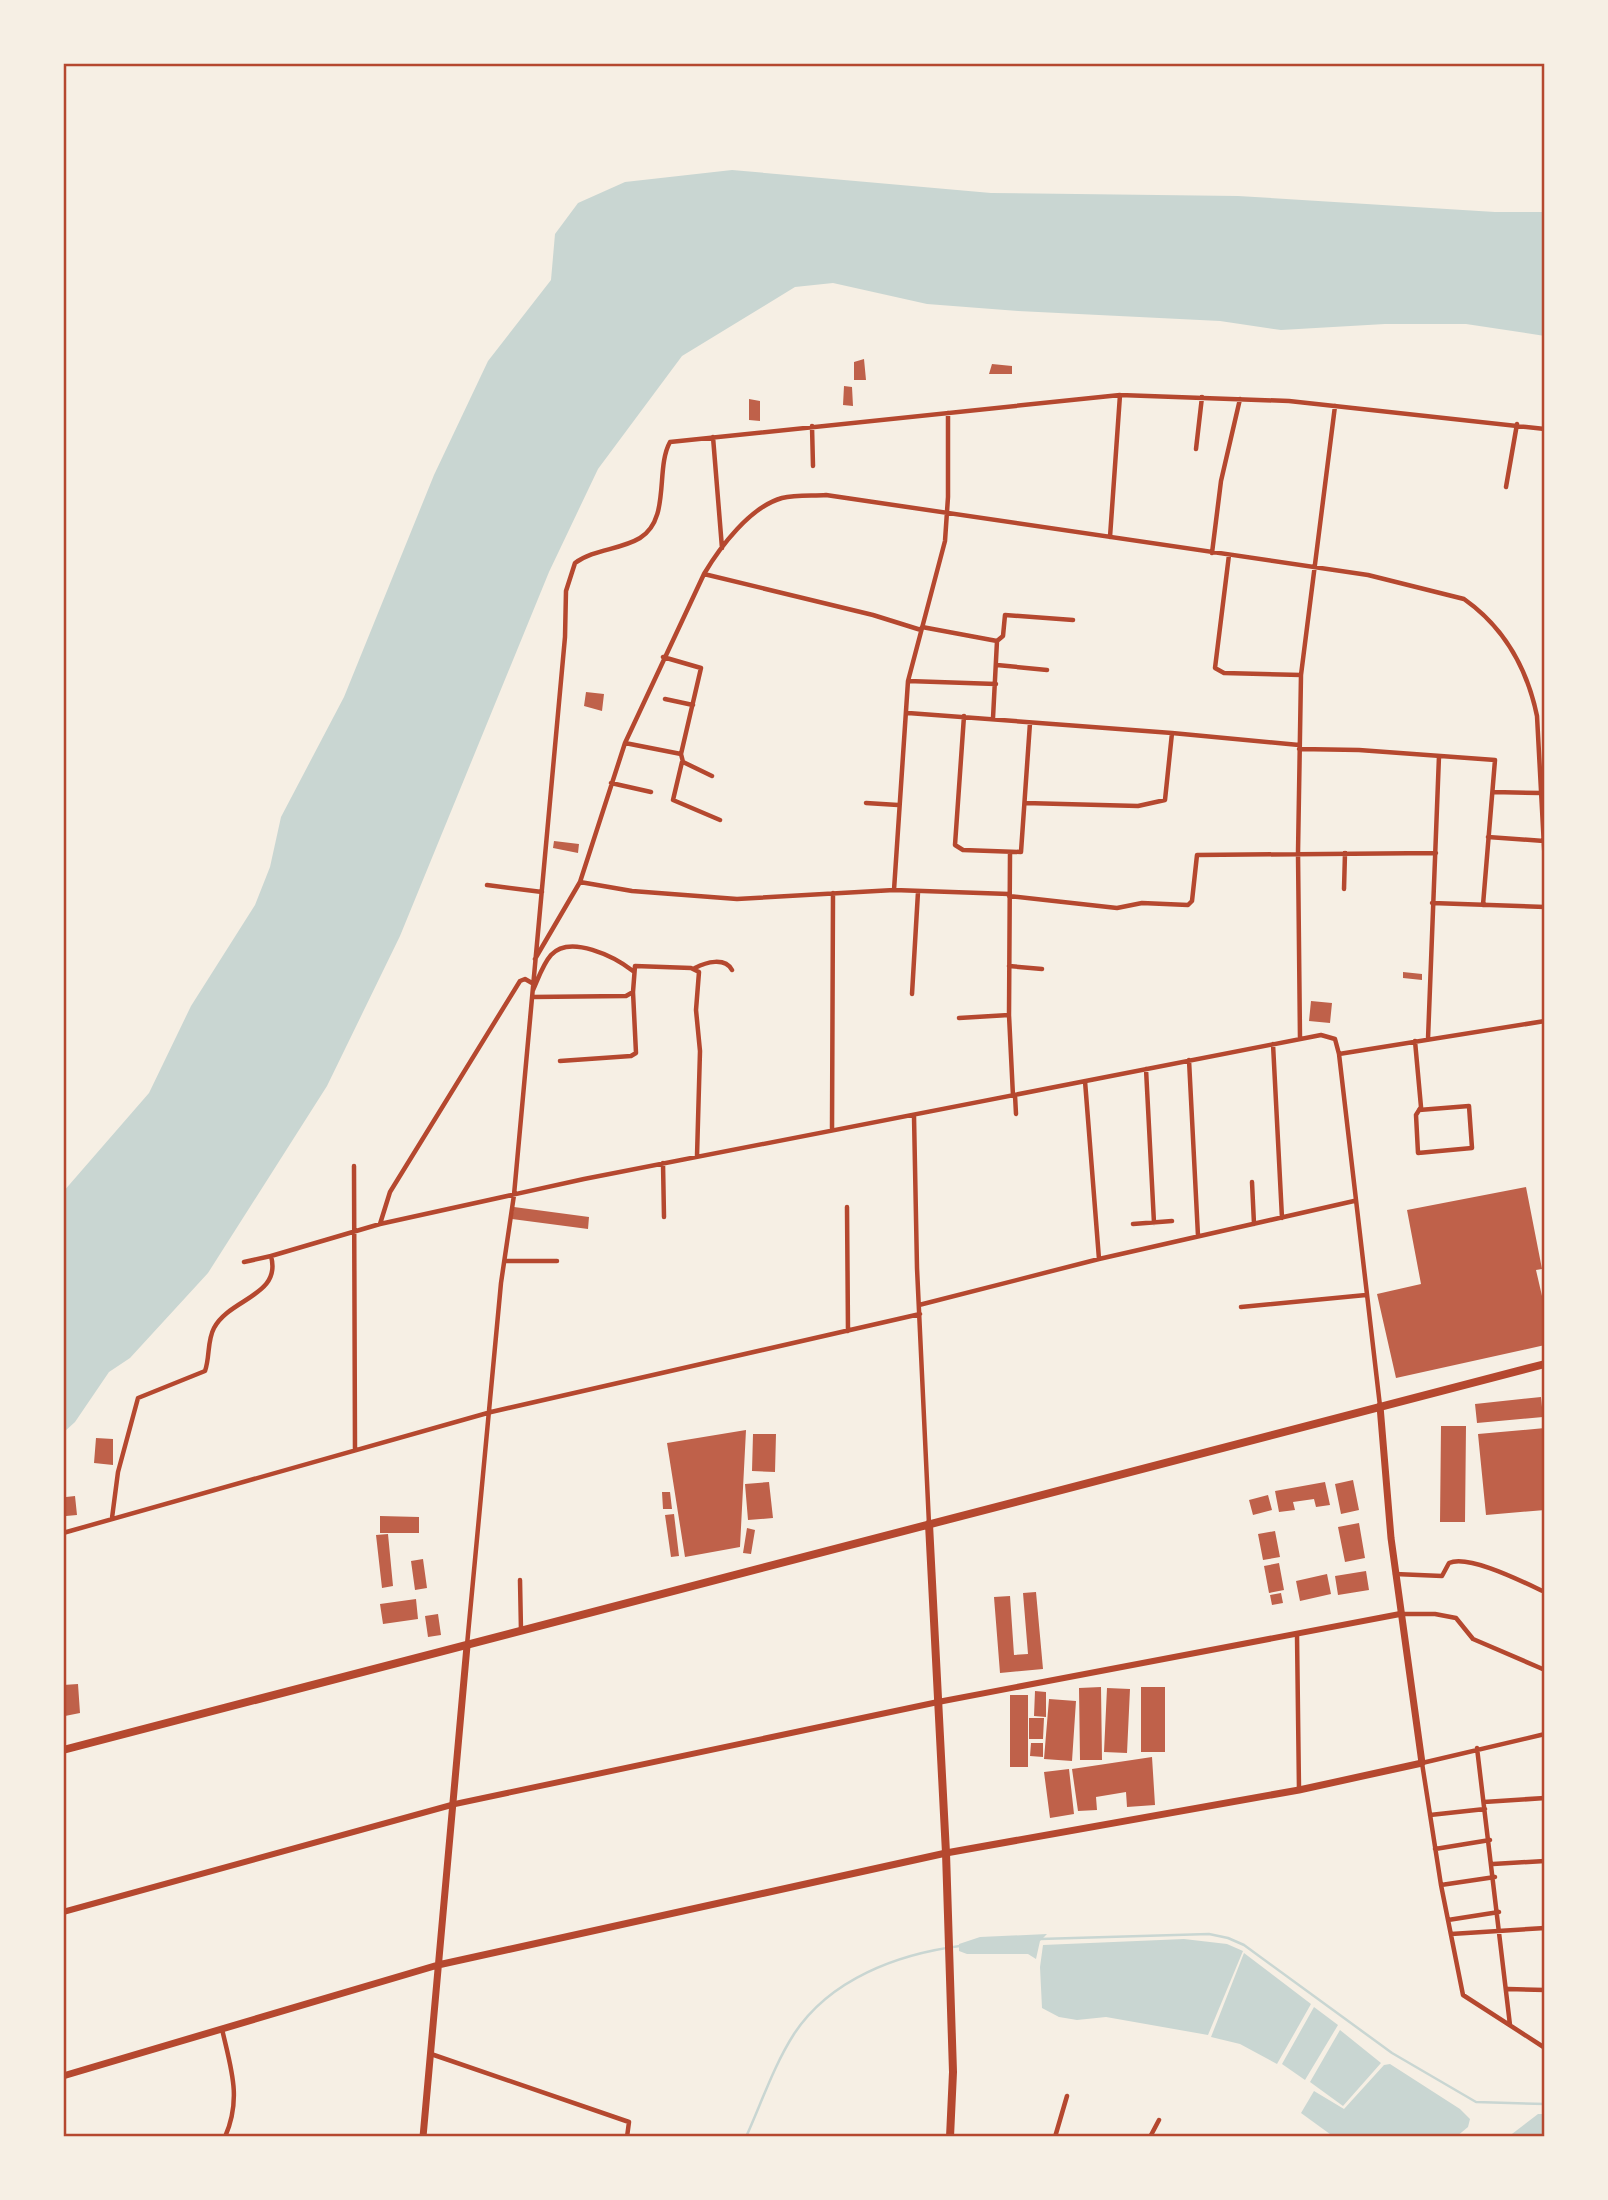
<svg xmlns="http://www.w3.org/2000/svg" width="1608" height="2200" viewBox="0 0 1608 2200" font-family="Commissioner,sans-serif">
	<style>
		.water { fill: #c9d6d2 }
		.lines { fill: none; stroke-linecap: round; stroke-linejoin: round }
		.stream { stroke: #c9d6d2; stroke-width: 2.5 }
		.building { fill: #bf614a }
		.minor { stroke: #b5482f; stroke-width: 4.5 }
		.tertiary { stroke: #b5482f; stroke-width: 6 }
		.secondary { stroke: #b5482f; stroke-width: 7 }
		.primary { stroke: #b5482f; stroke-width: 8 }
		.neatline { fill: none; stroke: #b5482f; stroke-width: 2.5 }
	</style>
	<rect width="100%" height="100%" fill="#f6efe4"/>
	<path class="water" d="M732,170L991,193L1238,196L1495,212H1545V336L1466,324H1385L1281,330L1220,321L1018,311L927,304L833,283L795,287L682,356L598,469L549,572L400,936L327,1086L208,1273L130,1358L109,1372L75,1422L63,1433V1192L149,1093L191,1006L255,905L270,867L281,817L344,697L434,475L488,361L551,280L555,234L578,203L625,182Z
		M1047,1934L1040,1941L1036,1959L1028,1954H967L959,1951V1944L980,1937Z
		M1184,1939L1227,1944L1243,1951L1208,2035L1106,2017L1077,2020L1059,2017L1042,2008L1040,1967L1043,1945Z
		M1244,1953L1311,2004L1277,2064L1240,2044L1211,2037Z
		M1314,2007L1338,2025L1305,2080L1282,2064Z
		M1340,2030L1381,2063L1343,2106L1310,2082Z
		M1390,2064L1460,2109L1470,2119L1468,2127L1456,2137H1334L1301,2113L1314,2091L1344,2109L1384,2065Z
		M1538,2114H1545V2137H1508Z"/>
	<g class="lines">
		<path class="stream" d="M1040,1939L1209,1934L1228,1938L1244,1945L1392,2053L1476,2102L1545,2104
			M746,2137C761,2104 774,2065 794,2034C830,1979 898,1954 960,1946"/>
	</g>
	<path class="building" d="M864,359L866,380H854V362Z
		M992,364L1012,366V374H989Z
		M844,386L852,387L853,406L843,405Z
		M749,399L760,401V421L749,420Z
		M586,692L604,694L602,711L584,706Z
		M554,841L579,844L578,853L553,848Z
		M1403,972L1422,974V980L1403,978Z
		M1311,1001L1332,1003L1330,1023L1309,1021Z
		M1526,1187L1542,1269L1536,1270L1545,1309V1345L1396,1378L1377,1294L1421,1284L1407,1210Z
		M514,1207L589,1217L588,1229L512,1219Z
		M1541,1397L1543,1417L1477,1423L1475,1404Z
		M1441,1426H1466L1465,1522H1440Z
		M1545,1428V1510L1486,1515L1478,1434Z
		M746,1430L740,1547L685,1557L667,1443Z
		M753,1434H776L775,1472L752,1471Z
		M96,1438L113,1439V1465L94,1463Z
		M1353,1480L1359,1510L1341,1514L1335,1484Z
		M769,1482L773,1518L748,1520L745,1484Z
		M1325,1482L1330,1505L1316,1507L1314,1499L1293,1502L1295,1510L1279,1512L1275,1491Z
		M662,1492H670L672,1509H663Z
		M1268,1495L1272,1510L1253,1515L1249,1500Z
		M75,1496L77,1515L66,1516V1497Z
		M674,1514L679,1556L671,1557L665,1515Z
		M380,1516L419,1517V1533H380Z
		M1359,1523L1365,1558L1345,1562L1338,1527Z
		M747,1528L755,1530L751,1554L743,1553Z
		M1275,1531L1280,1557L1263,1560L1258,1534Z
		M388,1534L393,1586L382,1588L376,1535Z
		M423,1559L427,1588L415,1590L411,1561Z
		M1279,1563L1284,1590L1269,1593L1264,1566Z
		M1366,1571L1369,1590L1338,1595L1335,1576Z
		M1327,1574L1331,1594L1300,1601L1296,1581Z
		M1036,1592L1043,1669L1000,1673L994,1597L1010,1596L1014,1655L1028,1654L1023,1593Z
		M1281,1593L1283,1603L1272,1605L1270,1595Z
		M416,1599L418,1619L383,1624L380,1604Z
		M438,1614L441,1635L428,1637L425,1616Z
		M78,1684L80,1713L65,1716L63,1685Z
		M1101,1687L1102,1760H1080L1079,1688Z
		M1141,1687H1165V1752H1141Z
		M1107,1688L1130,1689L1127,1753L1104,1752Z
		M1035,1691L1046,1692V1717L1034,1716Z
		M1010,1695H1028V1767H1010Z
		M1049,1699L1076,1701L1072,1761L1044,1759Z
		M1029,1718H1044L1043,1739H1029Z
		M1031,1743H1043V1757L1030,1756Z
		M1152,1757L1155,1805L1127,1807L1126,1792L1096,1797L1097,1810L1078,1811L1072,1769Z
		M1069,1769L1074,1814L1050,1818L1044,1772Z"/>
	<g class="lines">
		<path class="minor" d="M812,426L813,466
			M713,437L722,548
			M1196,449L1202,397
			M1506,487L1517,424
			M1110,537L1120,395
			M1212,553L1221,481L1240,399
			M1229,555L1215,668L1224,673L1301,675
			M704,574L873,615L921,630
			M922,627L997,641L1003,636L1005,615L1073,620
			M663,657L701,668L681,754L683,762L712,776
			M997,665L1047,670
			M908,681L996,684
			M665,699L693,705
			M908,713L1172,733
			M964,716L955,845L963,850L1021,852L1030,723
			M993,718L997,641
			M625,743L681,754
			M1299,749L1359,750L1495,760L1483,905
			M682,762L673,800L720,820
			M611,783L651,792
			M1493,792L1541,793
			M866,803L898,805
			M1025,803L1138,806L1165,800L1172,733L1299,745
			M1488,837L1544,841
			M1010,854L1009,1015L1013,1096
			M580,882L632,891L737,899L894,890L1009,894
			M487,885L542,892
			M1344,889L1345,853
			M894,890L908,681L945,541L948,497V413
			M1009,896L1117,908L1142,903L1188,905L1192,901L1197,855L1436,853
			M1432,903L1545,907
			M535,959L580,882L625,743L704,574C720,547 750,507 782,498C796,495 812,496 826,495L1368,575L1464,599C1505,628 1527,668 1537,716L1545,865
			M1009,966L1042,969
			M695,968C706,962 725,957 732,970
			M533,990C538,979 543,964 551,955C570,934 615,957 633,971
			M912,994L918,892
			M532,997L626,996L633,992L635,966L691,968L699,972L696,1010L700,1051L697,1156
			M959,1018L1009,1015
			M1300,1039L1298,853L1301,675L1335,406
			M1428,1039L1439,756
			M1415,1041L1421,1107L1416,1115L1418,1153L1472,1148L1469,1106L1419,1110
			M1273,1044L1282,1218
			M1339,1054L1545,1021
			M1189,1060L1198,1236
			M560,1061L631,1056L636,1053L633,992
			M1146,1069L1154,1223
			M1085,1081L1099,1259
			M1015,1095L1016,1114
			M914,1116L917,1268L929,1524
			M832,1130L833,893
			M663,1163L664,1217
			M354,1166L355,1450
			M1252,1182L1254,1224
			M847,1207L848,1331
			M380,1224L390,1192L520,981L525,979L532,983
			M1133,1224L1172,1221
			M505,1261H557
			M244,1262L271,1256
			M919,1305L1099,1259L1354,1201
			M1241,1307L1366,1295
			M112,1518L118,1472L138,1398L205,1371C210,1357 207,1341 214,1328C230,1298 282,1296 271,1256L380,1224L584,1179L1321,1035L1335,1039L1339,1054L1380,1406
			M63,1533L491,1412L920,1314
			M1395,1574L1442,1576L1449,1563C1469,1554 1525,1583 1545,1592
			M520,1580L521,1631
			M1401,1614H1435L1456,1618L1473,1639L1545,1670
			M1297,1635L1299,1789
			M467,1645L501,1283L514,1195L565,637L566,591L575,563C594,549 620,550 640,538C671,519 655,469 670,442L1120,395L1289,401L1545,429
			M1545,1734L1422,1763L1441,1885L1463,1995L1545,2048
			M1477,1748L1510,2025
			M1484,1802L1545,1798
			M1430,1815L1485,1809
			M1435,1849L1490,1840
			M1493,1864L1545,1861
			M1441,1885L1495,1877
			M1448,1920L1499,1912
			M1451,1934L1545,1928
			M1508,1989L1545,1990
			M222,2029C231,2069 242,2098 225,2137
			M431,2054L629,2122L627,2137
			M1055,2137L1067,2096
			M1150,2137L1159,2120"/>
		<path class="tertiary" d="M63,1912L455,1804L938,1702L1400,1614"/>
		<path class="secondary" d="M63,2076L438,1965L946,1853L1299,1790L1422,1763L1391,1538L1380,1406
			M423,2137L467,1646"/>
		<path class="primary" d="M929,1524L946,1853L953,2072L950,2137
			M63,1750L1545,1364"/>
	</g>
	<rect width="1608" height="2200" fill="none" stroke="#f6efe4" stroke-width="130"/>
	<rect x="65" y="65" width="1478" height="2070" class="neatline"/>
</svg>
